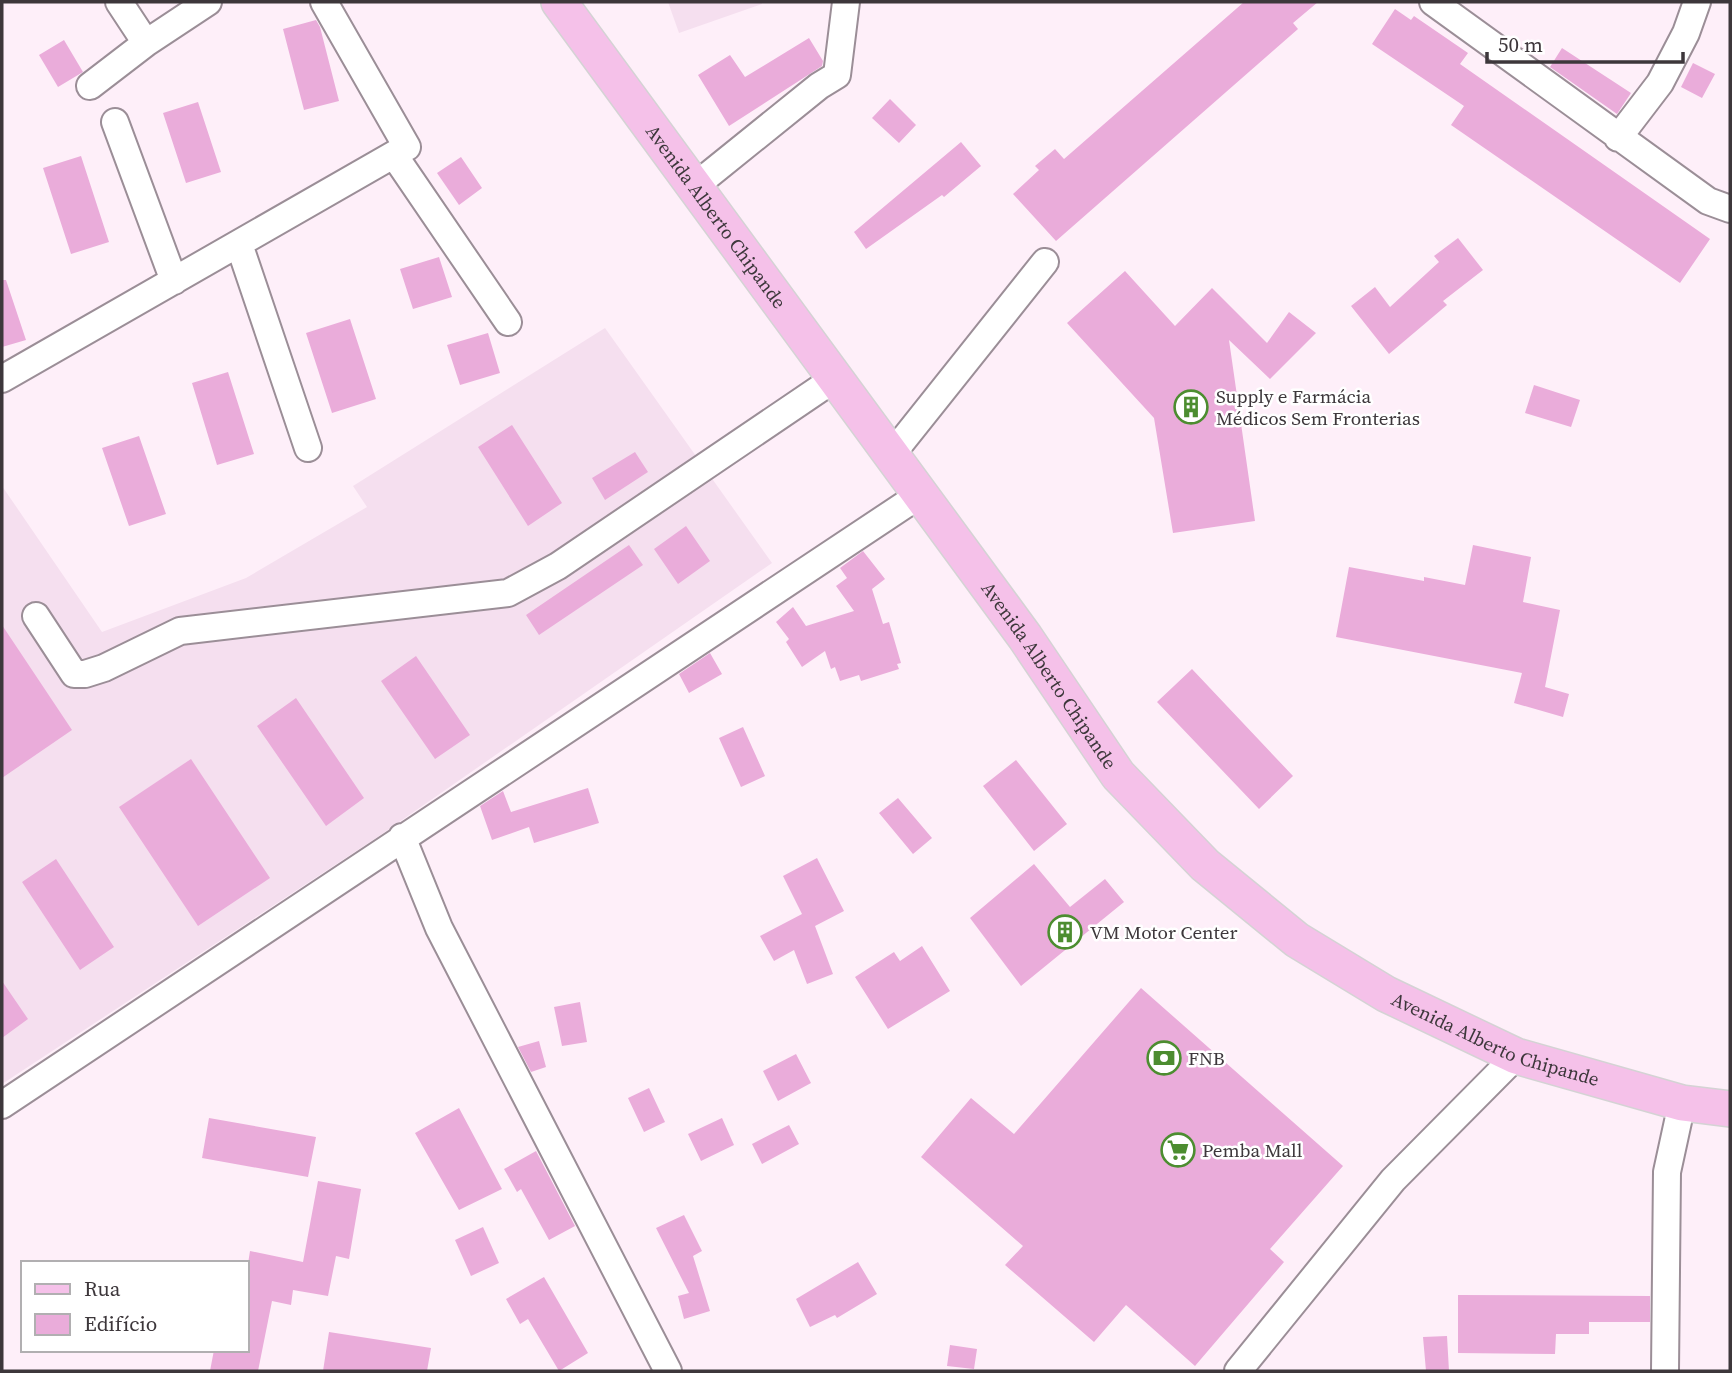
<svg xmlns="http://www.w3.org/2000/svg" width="1732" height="1373" viewBox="0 0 1732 1373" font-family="'Source Serif 4',serif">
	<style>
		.built { fill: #f5dfef }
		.building { fill: #eaacda }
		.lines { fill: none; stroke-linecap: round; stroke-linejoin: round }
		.minor-casing { stroke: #9b8e97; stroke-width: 30 }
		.major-casing { stroke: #d4d3d4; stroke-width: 38 }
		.minor { stroke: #fff; stroke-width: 26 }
		.major { stroke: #f5c1e9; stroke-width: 35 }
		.labels { text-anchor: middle; stroke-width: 5; stroke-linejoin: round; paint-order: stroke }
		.street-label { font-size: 19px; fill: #3d373b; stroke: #fff }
		.poi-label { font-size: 19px; fill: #3d373b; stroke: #fff; text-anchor: start }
	</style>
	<rect width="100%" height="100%" fill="#feeff9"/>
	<path class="built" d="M668,2H762V4L679,33Z
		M605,328L772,563L379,836L2,1084V486L102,632L246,578L367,507L353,486Z"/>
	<path class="building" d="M1244,2H1318L1293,23L1298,29L1056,241L1013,194L1039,170L1035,166L1055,149L1064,159Z
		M1395,9L1411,20L1414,16L1468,53L1460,64L1710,239L1680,283L1451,125L1464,106L1372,44Z
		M316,20L320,27L339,101L304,110L283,29Z
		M809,38L823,61L822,66L729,126L698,75L730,55L745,77Z
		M64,40L83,72L58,87L39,55Z
		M1562,48L1631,93L1617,114L1550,67Z
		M1693,63L1715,74L1702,98L1681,87Z
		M890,99L916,125L899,143L872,118Z
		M198,102L221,172L186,183L163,113Z
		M961,142L981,166L944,197L942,195L866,249L854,232Z
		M81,156L109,242L71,254L43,168Z
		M461,157L482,188L459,205L437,173Z
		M1458,238L1483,270L1443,301L1447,305L1389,354L1351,306L1375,287L1390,307L1439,262L1434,256Z
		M439,257L452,297L413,309L400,269Z
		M1125,271L1175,326L1212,288L1267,343L1289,312L1316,333L1270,379L1229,340L1255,521L1173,533L1154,418L1067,323Z
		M2,280H6L26,340L2,347Z
		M350,319L376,399L332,413L306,333Z
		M488,333L500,373L460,385L447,345Z
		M228,372L254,454L217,465L192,383Z
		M1534,385L1580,400L1571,427L1525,413Z
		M512,425L562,503L528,526L478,447Z
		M139,436L166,514L129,526L102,448Z
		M635,452L648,472L605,500L592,478Z
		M686,526L710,561L678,584L654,549Z
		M629,545L643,565L539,635L526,615Z
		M1473,545L1531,557L1523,602L1560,610L1545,687L1569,694L1563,717L1514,703L1522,673L1336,637L1349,567L1424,581V577L1465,585Z
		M863,551L885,579L872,589L883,624L889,622L901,663L897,664L899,669L861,681L859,675L840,681L835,667L831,669L825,651L802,667L786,642L789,639L776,622L793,607L806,626L854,611L836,586L847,578L840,568Z
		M2,625L72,730L2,778Z
		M710,653L722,674L689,693L679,674Z
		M416,656L470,735L435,759L381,681Z
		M1192,669L1293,776L1259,809L1157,702Z
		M296,698L364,798L326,826L257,726Z
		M743,727L765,776L741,787L719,738Z
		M191,759L270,878L198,926L119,807Z
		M1016,760L1067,824L1034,851L983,786Z
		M588,788L599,823L534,843L529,827L492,840L480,806L503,791L511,812Z
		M898,798L932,838L913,854L879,813Z
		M817,858L844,911L815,926L833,974L807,984L794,950L774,961L760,936L802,914L783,876Z
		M56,859L114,947L80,970L22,882Z
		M1034,864L1070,907L1105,879L1124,902L1021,986L970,918Z
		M922,946L950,991L888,1029L855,977L894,952L900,961Z
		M2,981L28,1019L2,1038Z
		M1141,988L1343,1166L1270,1249L1284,1262L1195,1366L1126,1305L1094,1342L1005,1265L1023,1246L921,1157L971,1098L1014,1134Z
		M580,1002L587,1042L562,1046L554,1007Z
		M539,1041L546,1067L531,1072L518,1047Z
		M796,1054L811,1083L778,1101L763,1071Z
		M649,1088L665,1122L644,1132L628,1098Z
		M459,1108L502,1189L459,1210L415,1133Z
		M209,1118L316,1137L308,1177L202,1158Z
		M722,1118L734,1145L701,1161L688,1134Z
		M789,1125L799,1144L762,1164L752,1144Z
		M536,1151L575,1226L549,1240L521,1189L517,1192L504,1169Z
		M318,1181L361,1189L349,1259L336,1256L328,1296L293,1290L291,1305L272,1301L258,1371H210L214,1350H247V1270L250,1251L303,1262Z
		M684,1215L702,1251L693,1256L710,1311L684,1319L678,1296L689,1293L656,1228Z
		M483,1227L499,1263L471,1276L455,1240Z
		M858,1262L877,1294L837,1318L835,1315L810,1327L796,1299Z
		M544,1277L588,1353L559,1371L528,1319L520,1324L506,1299Z
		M1458,1295L1650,1296V1322H1589V1334H1556L1555,1354L1458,1353Z
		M329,1332L431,1348L427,1371H323Z
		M1447,1336L1449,1371H1426L1423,1337Z
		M950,1345L977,1349L974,1369L947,1366Z"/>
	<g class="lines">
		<defs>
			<path id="minor" d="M119,2L146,43
				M1433,2L1708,201L1730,209
				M90,86L146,43L208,2
				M115,122L174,281
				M1618,138L1660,83L1686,33L1697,2
				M394,155L508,322
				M695,186L819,86L837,75L846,2
				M239,244L308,448
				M2,379L407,147L324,2
				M892,454L1045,262
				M36,616L74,674H85L104,668L180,631L508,593L558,566L837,377
				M402,837L439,928L668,1371
				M2,1105L921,494
				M1238,1371L1393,1180L1516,1056
				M1665,1371L1667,1172L1682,1103"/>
			<g id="major">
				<path id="s1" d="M559,2L1025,637L1118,775L1205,865L1297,940L1386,994L1516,1056L1682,1103L1730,1109"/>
			</g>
		</defs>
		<use href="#minor" class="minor-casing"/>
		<use href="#major" class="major-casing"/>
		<use href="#minor" class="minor"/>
		<use href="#major" class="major"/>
	</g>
	<defs>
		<symbol id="building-ring" viewBox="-11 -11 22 22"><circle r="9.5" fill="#fff" stroke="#4c8d30" stroke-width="1.5"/><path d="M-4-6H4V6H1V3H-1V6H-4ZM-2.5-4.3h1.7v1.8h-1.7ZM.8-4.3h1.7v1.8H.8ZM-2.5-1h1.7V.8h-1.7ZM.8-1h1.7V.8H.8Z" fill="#4c8d30"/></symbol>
		<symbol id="bank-ring" viewBox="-11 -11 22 22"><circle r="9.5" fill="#fff" stroke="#4c8d30" stroke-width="1.5"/><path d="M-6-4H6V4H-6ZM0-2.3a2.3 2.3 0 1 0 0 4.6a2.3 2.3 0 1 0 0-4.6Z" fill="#4c8d30"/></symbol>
		<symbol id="supermarket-ring" viewBox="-11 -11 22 22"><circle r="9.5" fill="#fff" stroke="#4c8d30" stroke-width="1.5"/><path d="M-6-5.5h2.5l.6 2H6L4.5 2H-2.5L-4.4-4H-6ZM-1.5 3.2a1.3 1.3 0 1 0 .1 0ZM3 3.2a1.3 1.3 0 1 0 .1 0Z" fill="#4c8d30"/></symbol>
	</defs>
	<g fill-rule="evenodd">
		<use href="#building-ring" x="1172" y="388" width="38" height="38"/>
		<use href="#building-ring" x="1046" y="913" width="38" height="38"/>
		<use href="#bank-ring" x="1145" y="1039" width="38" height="38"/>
		<use href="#supermarket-ring" x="1159" y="1131" width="38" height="38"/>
	</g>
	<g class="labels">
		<g class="street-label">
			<text dy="7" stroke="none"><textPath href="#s1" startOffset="266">Avenida Alberto Chipande</textPath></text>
			<text dy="7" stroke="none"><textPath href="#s1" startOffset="833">Avenida Alberto Chipande</textPath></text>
			<text dy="7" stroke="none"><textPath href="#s1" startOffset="1421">Avenida Alberto Chipande</textPath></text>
		</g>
		<g class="poi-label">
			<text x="1216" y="403">Supply e Farmácia<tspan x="1216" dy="22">Médicos Sem Fronterias</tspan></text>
			<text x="1090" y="939">VM Motor Center</text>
			<text x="1188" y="1065">FNB</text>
			<text x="1202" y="1157">Pemba Mall</text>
		</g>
	</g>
	<rect width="1732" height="1373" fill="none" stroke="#3d373b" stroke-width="7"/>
	<rect x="21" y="1261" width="228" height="91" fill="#ffffff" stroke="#b1afb1" stroke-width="2"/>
	<rect x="35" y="1284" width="35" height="10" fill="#f5c1e9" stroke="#b1afb1" stroke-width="2"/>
	<text x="84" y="1296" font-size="21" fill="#3d373b">Rua</text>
	<rect x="35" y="1314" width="35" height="21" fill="#eaacda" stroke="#b1afb1" stroke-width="2"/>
	<text x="84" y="1331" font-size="21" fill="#3d373b">Edifício</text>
	<path d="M1487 52v10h196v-10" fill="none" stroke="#3d373b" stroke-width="3.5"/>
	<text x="1498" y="52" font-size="21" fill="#3d373b" stroke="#ffffff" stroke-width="5" paint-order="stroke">50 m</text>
</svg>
